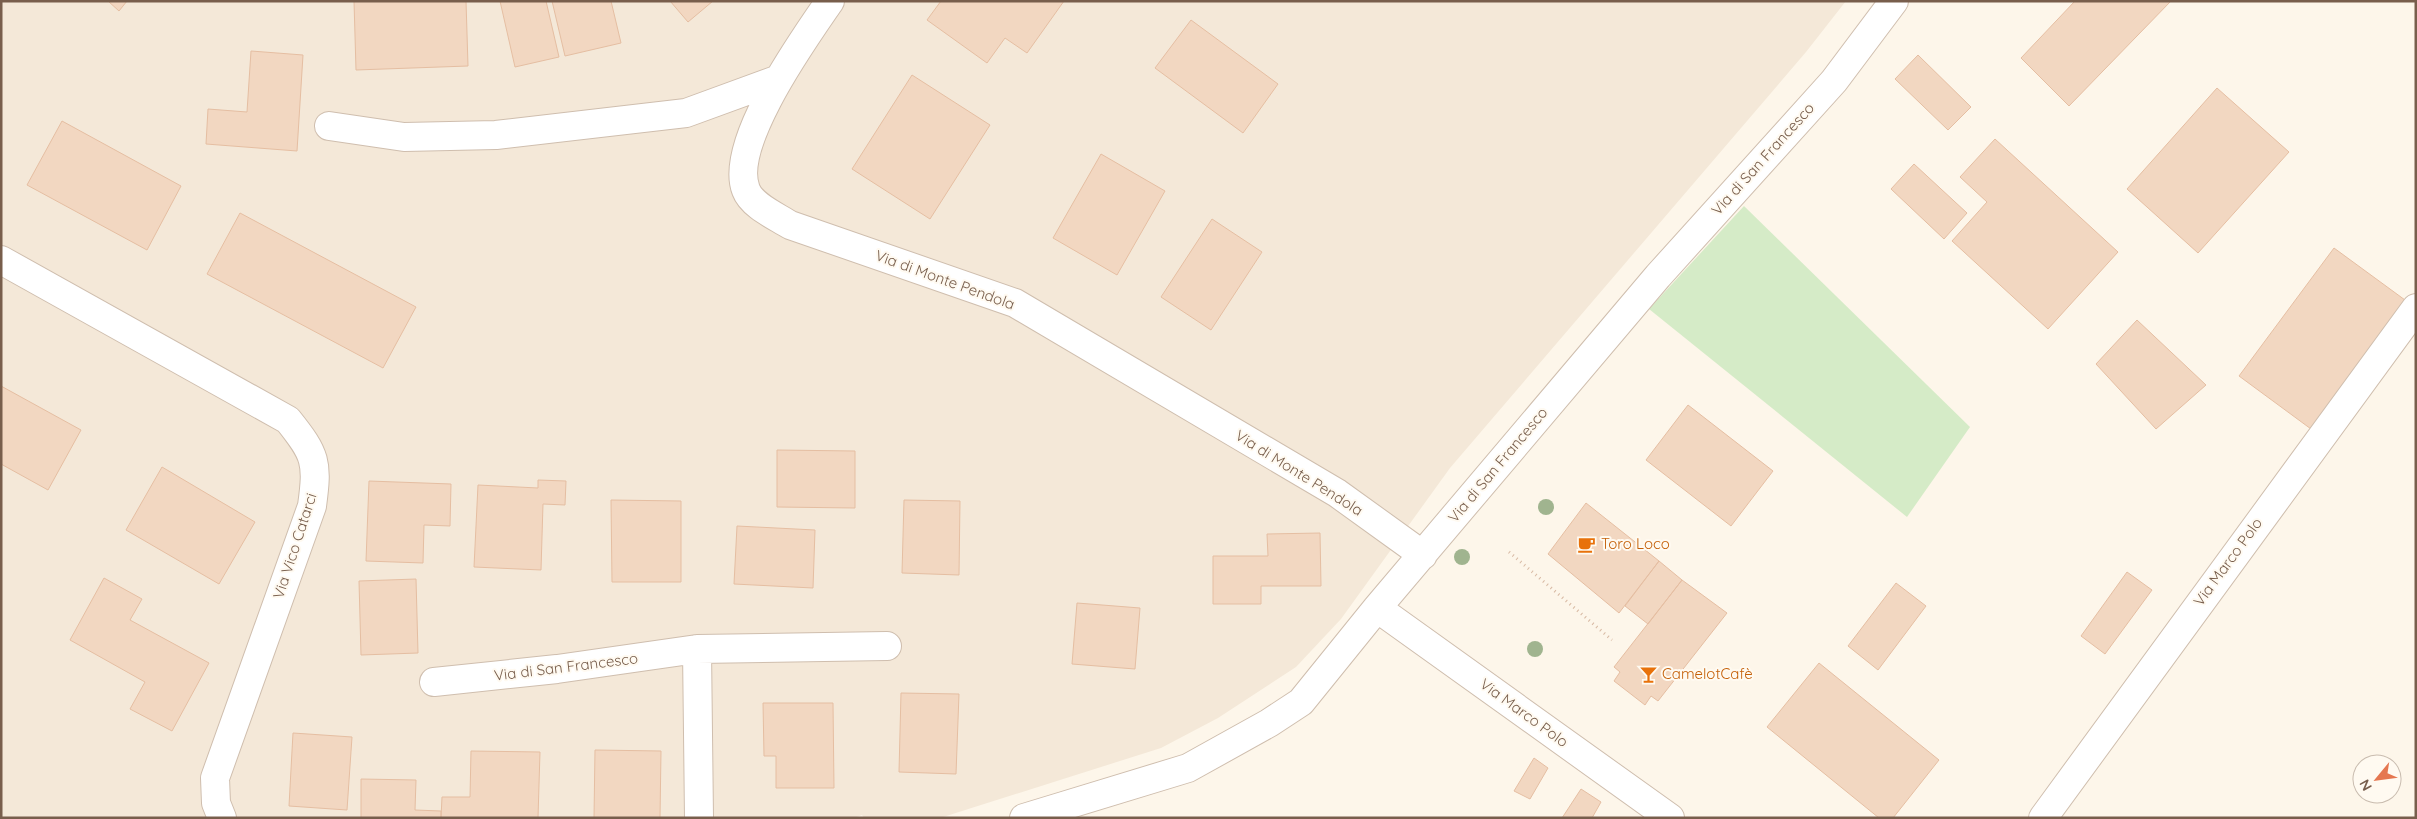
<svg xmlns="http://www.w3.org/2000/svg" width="2417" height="819" viewBox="0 0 2417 819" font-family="Quicksand,sans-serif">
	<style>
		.residential { fill: #f4e8d8 }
		.green { fill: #d5ebc7 }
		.building { fill: #f2d7c1; stroke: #e5bea2 }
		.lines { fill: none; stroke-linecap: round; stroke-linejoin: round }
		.minor-casing { stroke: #cfbeae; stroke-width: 30 }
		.path { stroke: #d8baa4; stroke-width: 3; stroke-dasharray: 1 4; stroke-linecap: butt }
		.minor { stroke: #fff; stroke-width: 28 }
		.tree { fill: #a0b48f }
		.labels { text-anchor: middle; stroke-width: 4; stroke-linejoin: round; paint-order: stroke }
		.street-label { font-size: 15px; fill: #785e4c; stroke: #fffaf1 }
		.food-label { font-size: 15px; fill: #c56008; stroke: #fffaf1; text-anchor: start }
	</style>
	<rect width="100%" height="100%" fill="#fdf6ea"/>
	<path class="residential" d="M1,1H1846L1806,52L1450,468L1341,619L1296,667L1218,718L1161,748L940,818H864L862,815L854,818H1Z"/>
	<path class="green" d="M1744,206L1970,427L1907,517L1649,309Z"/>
	<path class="building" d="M108,1H127L119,11Z
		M354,1H466L468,66L356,70Z
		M500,1H546L559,57L515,67Z
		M552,1H611L621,43L565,56Z
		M670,1H713L688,22Z
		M941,1H1064L1027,53L1005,38L987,63L927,20Z
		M2075,1H2171L2069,106L2021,58Z
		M1191,20L1278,84L1243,133L1155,68Z
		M251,51L303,55L297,151L206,144L208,109L247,112Z
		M1918,55L1971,107L1948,130L1895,79Z
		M912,75L990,125L930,219L852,169Z
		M2217,88L2289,152L2198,253L2127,189Z
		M62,121L181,186L147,250L27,185Z
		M1995,139L2118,252L2048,329L1952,241L1987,202L1960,177Z
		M1101,154L1165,191L1117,275L1053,238Z
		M1914,164L1967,213L1944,239L1891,189Z
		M240,213L416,307L383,368L207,274Z
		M1212,219L1262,252L1211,330L1161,297Z
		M2334,248L2405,300L2311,429L2239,376Z
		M2137,320L2206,385L2156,429L2096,364Z
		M1,386L81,430L48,490L1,464Z
		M1688,405L1773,471L1731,526L1646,460Z
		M777,450L855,451V508L777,507Z
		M162,467L255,522L219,584L126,530Z
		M538,480L566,481L565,505L543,504L541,570L474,567L478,485L538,488Z
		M369,481L451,484L450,526L424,525L423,563L366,561Z
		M611,500L681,501V582H612Z
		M904,500L960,501L959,575L902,573Z
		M1586,503L1659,561L1619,613L1548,554Z
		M737,526L815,530L813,588L734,584Z
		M1320,533L1321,586H1261V604H1213V556H1268L1267,534Z
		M1659,561L1682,580L1648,624L1625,606Z
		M2127,572L2152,590L2105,654L2081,636Z
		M104,578L142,599L130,620L209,663L172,731L130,709L145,682L70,640Z
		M416,579L418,653L361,655L359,581Z
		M1682,580L1727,613L1658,701L1651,696L1645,705L1614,681L1620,672L1614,667Z
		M1896,583L1926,606L1878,670L1848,646Z
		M1077,603L1140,608L1135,669L1072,664Z
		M1819,663L1939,760L1893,818H1879L1767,727Z
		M901,693L959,694L956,774L899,772Z
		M763,703H833L834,788H776V756H764Z
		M293,733L352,737L347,810L289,806Z
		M595,750L661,751L660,818H594Z
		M471,751L540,752L538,818H441L442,797H470Z
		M1534,758L1548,768L1530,799L1514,791Z
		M361,779L416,780L415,810L441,811V818H361Z
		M1581,789L1601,802L1592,818H1562Z"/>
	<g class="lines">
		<defs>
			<path id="minor" d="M830,1C804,39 728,144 746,190C752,206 776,216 790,225L1015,303L1337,493L1423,555
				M329,126L404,137L496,135L686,113L779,79
				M1,260L288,420C316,455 318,462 312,506L215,778L216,803L222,818
				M1377,608L1670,818
				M697,649L699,818
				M434,682L557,669L697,649L887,646
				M1024,818L1188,768L1269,723L1301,702L1377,608L1658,276L1834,81L1894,1
				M2043,818L2416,308"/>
		</defs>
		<use href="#minor" class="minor-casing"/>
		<path class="path" d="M1509,552L1612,640"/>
		<use href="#minor" class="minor"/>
	</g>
	<g class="tree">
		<circle cx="1546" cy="507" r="8"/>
		<circle cx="1462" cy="557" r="8"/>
		<circle cx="1535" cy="649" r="8"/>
	</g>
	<defs>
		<symbol id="cafe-bare" viewBox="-9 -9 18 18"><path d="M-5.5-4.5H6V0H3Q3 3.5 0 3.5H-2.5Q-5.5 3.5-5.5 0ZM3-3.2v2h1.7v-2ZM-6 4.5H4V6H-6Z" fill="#e8710a" stroke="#fffaf1" stroke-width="2.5" paint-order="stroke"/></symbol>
		<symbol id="bar-bare" viewBox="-9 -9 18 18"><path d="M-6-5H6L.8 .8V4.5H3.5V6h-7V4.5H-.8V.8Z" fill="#e8710a" stroke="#fffaf1" stroke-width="2.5" paint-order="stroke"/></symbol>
	</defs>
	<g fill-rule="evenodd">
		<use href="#cafe-bare" x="1574" y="532" width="25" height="25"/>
		<use href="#bar-bare" x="1636" y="662" width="25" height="25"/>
	</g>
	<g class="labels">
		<g class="street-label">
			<text transform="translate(1763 159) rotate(-48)" y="5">Via di San Francesco</text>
			<text transform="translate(945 280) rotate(20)" y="5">Via di Monte Pendola</text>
			<text transform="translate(1498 465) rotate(-50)" y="5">Via di San Francesco</text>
			<text transform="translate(1299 473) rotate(32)" y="5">Via di Monte Pendola</text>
			<text transform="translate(295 546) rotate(-72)" y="5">Via Vico Catarci</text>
			<text transform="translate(2228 562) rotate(-54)" y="5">Via Marco Polo</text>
			<text transform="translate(566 667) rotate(-7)" y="5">Via di San Francesco</text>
			<text transform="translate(1524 713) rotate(36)" y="5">Via Marco Polo</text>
		</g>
		<g class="food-label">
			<text x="1601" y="549">Toro Loco</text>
			<text x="1662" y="679">CamelotCafè</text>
		</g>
	</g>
	<rect width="2417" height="819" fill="none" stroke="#785e4c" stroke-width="5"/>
	<g transform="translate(2377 779) rotate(241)"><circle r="24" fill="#fffaf1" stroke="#c9bcaf"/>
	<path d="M0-4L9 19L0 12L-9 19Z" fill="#e57750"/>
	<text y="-8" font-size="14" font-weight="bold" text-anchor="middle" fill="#785e4c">N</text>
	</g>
</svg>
